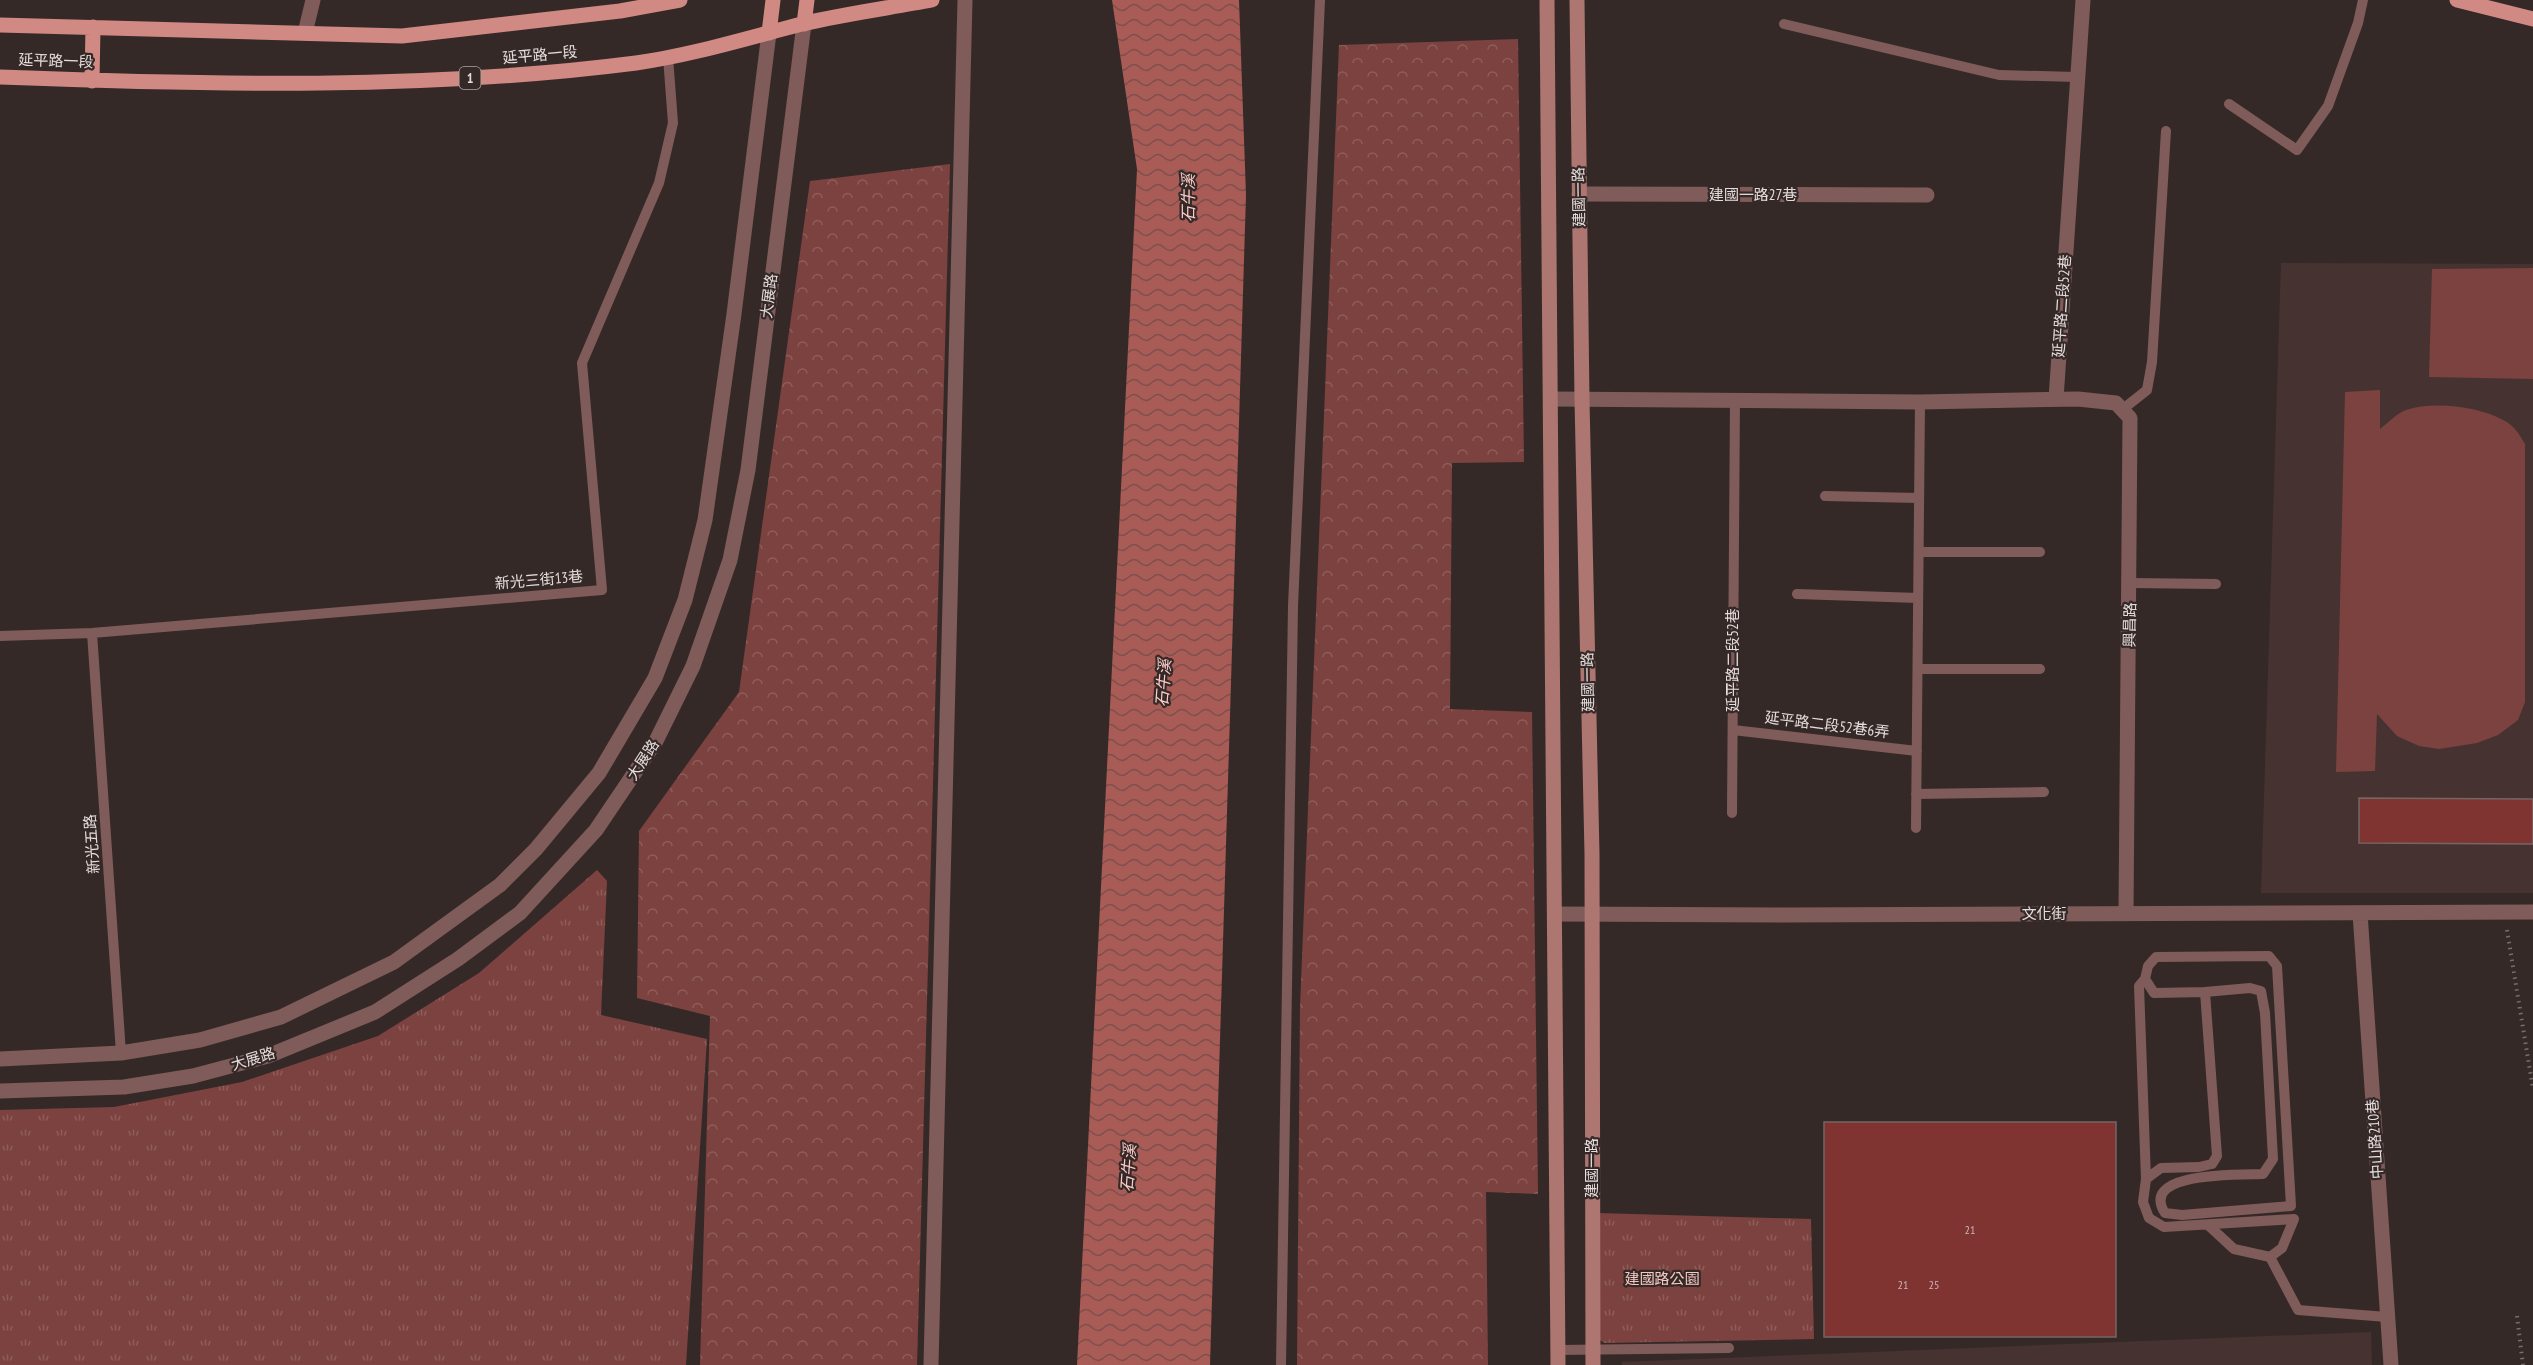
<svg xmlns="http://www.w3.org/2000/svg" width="2533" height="1365" viewBox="0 0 2533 1365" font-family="'PT Sans Narrow','Noto Sans TC',sans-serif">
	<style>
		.built { fill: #463331 }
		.grass { fill: #7c423f }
		.forest { fill: url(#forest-crowns) }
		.park { fill: url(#park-tufts) }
		.water { fill: url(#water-waves) }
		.building { fill: #7f3432; stroke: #746664; stroke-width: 1.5 }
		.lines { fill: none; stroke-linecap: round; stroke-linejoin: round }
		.path { stroke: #776d6c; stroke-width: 4; stroke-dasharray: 1.5 4.5; stroke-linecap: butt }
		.lane { stroke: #7f5c59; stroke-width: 10 }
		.street { stroke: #7f5c59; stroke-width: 15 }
		.secondary { stroke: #ad7671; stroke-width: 15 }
		.primary { stroke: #d18984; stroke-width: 15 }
		.labels { text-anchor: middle; stroke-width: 4.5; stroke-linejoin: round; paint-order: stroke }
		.number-label { font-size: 12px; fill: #ccb3b2 }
		.shield { fill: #352928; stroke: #b0a7a6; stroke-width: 1.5 }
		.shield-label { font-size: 14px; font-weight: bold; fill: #e5dddc }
		.street-label { font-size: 15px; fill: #e5dddc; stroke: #352928 }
		.park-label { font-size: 15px; fill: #f6c8c3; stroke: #352928 }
		.water-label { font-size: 16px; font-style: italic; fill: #fbccc8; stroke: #352928 }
	</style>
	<defs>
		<pattern id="forest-crowns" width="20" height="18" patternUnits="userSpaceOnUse" patternTransform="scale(1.5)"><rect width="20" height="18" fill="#7c423f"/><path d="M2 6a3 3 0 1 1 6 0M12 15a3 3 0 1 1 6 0" fill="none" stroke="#8e5d5a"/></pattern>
		<pattern id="park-tufts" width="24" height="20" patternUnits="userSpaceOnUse" patternTransform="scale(1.5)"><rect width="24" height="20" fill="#7c423f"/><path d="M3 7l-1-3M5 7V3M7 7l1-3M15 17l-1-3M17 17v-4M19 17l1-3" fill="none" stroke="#8e5d5a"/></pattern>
		<pattern id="water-waves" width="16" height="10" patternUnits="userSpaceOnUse" patternTransform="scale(1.5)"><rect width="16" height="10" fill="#a95b56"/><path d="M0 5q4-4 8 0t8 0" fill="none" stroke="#7c504d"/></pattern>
	</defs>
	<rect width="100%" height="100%" fill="#352928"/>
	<path class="built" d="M2281,263L2533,264V893H2261Z
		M2371,1332L2372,1365H1622V1362Z"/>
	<path class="grass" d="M2533,268V379L2429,377L2432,269Z
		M2380,390V429C2388,423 2397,413 2406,410C2433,401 2478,406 2503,420C2514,425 2519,434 2525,444V702L2518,720L2498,735L2477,743L2439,749L2419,746L2397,736L2377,714L2375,771L2336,772L2345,392Z"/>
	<path class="forest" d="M1518,39L1524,462L1452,463L1450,709L1532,712L1538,1194L1486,1192L1488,1365H1297L1300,1007L1339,45Z
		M950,164L917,1365H700L710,1016L637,998L639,831L739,692L810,181Z"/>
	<path class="park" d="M597,870L607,881L601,1015L707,1039L686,1365H0V1110L114,1107L242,1082L378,1036L479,973Z
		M1597,1213L1811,1219L1814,1339L1604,1343L1600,1340Z"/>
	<path class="water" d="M1112,0H1239L1246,195L1210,1365H1077L1137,169Z"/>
	<path class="building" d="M2359,798L2533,799V844L2359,843Z
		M1824,1122H2116V1337H1824Z"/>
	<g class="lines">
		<path class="path" d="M2507,930L2533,1089
			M2517,1316L2523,1365"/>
		<path class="lane" d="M1784,24L1999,75L2077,77
			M2229,104L2297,150L2328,106L2358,23L2363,0
			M2123,409L2147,390L2152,362L2166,131
			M1825,496L1919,498
			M1919,552H2040
			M2130,583L2216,584
			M1797,594L1918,598
			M92,633L121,1053
			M0,636L92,633L602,590L582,363L659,183L673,123L668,57
			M1918,669H2040
			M1733,730L1917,751
			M1916,794L2044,792
			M1732,813L1735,399
			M1916,828L1920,402
			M2145,979L2139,986L2146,1179
			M2205,992L2250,988L2261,991L2265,1013L2273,1159L2263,1174C2241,1175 2138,1171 2165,1213L2182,1215L2291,1206L2277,966L2269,956L2156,957L2148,966L2145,979L2154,993L2205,992L2217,1156L2212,1164L2199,1167L2161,1168L2146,1179L2143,1202L2149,1218L2164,1227L2294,1219L2282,1248L2270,1257L2234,1249L2208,1225
			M2270,1257L2298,1310L2387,1317
			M1558,1350L1729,1348
			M1281,1365L1293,606L1320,0"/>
		<path class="street" d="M305,33L313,0
			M1579,194L1927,195
			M1551,399L1920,402L2078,399L2116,403L2130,418L2126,914
			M2056,399L2083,0
			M2360,913L2391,1365
			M1555,914L1783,915L2533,912
			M0,1059L121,1053L200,1040L281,1017L394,962L500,885L536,849L599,773L655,678L685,600L705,520L734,314L769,33
			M0,1091L124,1087L193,1076L268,1056L375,1012L458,959L520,913L596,830L656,741L693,666L730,560L748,470L804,24
			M931,1365L965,0"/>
		<path class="secondary" d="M1547,0L1558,1365
			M1577,0L1582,400L1592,854L1593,1365"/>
		<path class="primary" d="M2457,0L2533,19
			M804,24L807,0
			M0,25L402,36L620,11L680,0
			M769,33L773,0
			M0,77C212,85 425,90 636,63C692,55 747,38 802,24C844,14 889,8 932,0
			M92,81L93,27"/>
	</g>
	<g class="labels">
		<g class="number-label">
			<text x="1970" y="1234">21</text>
			<text x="1903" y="1289">21</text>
			<text x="1934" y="1289">25</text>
		</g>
		<rect class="shield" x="459.5" y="67" width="21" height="22" rx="4.5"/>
		<g class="shield-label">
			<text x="470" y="83">1</text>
		</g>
		<g class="street-label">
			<text transform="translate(540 55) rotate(-5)" y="5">延平路一段</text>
			<text transform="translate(56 61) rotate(2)" y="5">延平路一段</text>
			<text x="1753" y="200">建國一路27巷</text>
			<text transform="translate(1579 197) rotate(-91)" y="5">建國一路</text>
			<text transform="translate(769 296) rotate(-83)" y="5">大展路</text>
			<text transform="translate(2062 306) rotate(-86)" y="5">延平路二段52巷</text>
			<text transform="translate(539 580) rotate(-5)" y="5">新光三街13巷</text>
			<text transform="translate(2130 625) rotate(-89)" y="5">興昌路</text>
			<text transform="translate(1733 660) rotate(-90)" y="5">延平路二段52巷</text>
			<text transform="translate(1588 682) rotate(-91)" y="5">建國一路</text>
			<text transform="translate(1827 725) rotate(7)" y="5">延平路二段52巷6弄</text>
			<text transform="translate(643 760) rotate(-57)" y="5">大展路</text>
			<text transform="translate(92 844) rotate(-94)" y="5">新光五路</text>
			<text x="2044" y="919">文化街</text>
			<text transform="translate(253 1059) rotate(-17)" y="5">大展路</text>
			<text transform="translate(2375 1139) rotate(-94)" y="5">中山路210巷</text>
			<text transform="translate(1592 1168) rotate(-90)" y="5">建國一路</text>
		</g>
		<g class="park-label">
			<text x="1662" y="1284">建國路公園</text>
		</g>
		<g class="water-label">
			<text transform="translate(1188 198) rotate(-90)" y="6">石牛溪</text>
			<text transform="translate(1163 683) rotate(-86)" y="6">石牛溪</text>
			<text transform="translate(1128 1168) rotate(-86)" y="6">石牛溪</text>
		</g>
	</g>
</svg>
